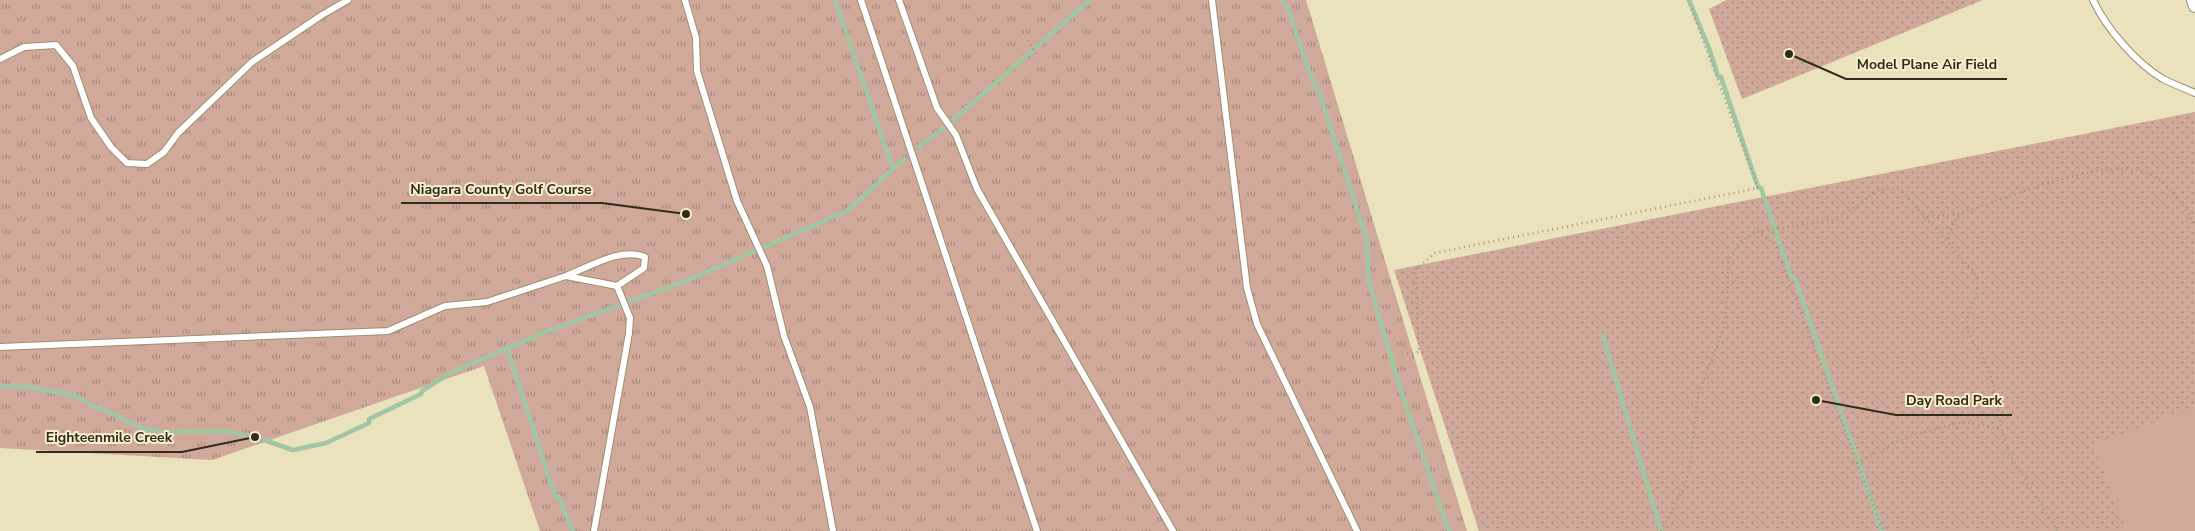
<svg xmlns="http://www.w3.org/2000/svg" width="2195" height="531" viewBox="0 0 2195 531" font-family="'Nunito Sans',sans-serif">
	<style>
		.grass { fill: url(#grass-tufts) }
		.park { fill: url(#park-dots) }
		.pitch { fill: #d1a99b }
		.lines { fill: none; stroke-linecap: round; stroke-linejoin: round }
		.stream { stroke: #a0c6a5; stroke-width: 4.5 }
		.lane-casing { stroke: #9a916f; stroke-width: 8 }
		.street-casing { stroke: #9a916f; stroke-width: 14 }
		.path { stroke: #9e977c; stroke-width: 2.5; stroke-dasharray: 1 4; stroke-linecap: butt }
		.lane { stroke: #fff; stroke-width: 6 }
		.street { stroke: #fff; stroke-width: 12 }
		.leader { fill: none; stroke: #2f2b1d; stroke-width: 2 }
		.callout-dot { fill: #2f2b1d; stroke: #f8eeca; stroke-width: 2 }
		.callout-label { font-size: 14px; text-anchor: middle; font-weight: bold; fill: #2f2b1d; stroke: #f8eeca; stroke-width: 4; stroke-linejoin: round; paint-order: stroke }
	</style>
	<defs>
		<pattern id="grass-tufts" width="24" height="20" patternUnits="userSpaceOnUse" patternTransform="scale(1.25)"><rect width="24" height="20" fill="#d1a99b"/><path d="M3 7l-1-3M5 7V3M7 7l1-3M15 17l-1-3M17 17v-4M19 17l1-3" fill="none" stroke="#aa8a7e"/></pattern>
		<pattern id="park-dots" width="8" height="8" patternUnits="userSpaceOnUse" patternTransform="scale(1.25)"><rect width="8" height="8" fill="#d1a99b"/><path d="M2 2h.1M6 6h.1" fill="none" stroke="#aa8a7e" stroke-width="1.8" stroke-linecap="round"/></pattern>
	</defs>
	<rect width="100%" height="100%" fill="#eae1bd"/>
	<path class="grass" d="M0,0H1306L1467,531H540L484,366L212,460L0,448Z"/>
	<path class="park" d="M1727,0H1983L1742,99L1709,9Z
		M2195,112V531H1479L1394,270Z"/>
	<path class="pitch" d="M2195,407V531H2126L2094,444Z"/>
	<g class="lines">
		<path class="stream" d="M835,0L893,169
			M1281,0L1287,6L1314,85L1317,86L1367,240L1368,278L1401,391L1449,531
			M1689,0L1709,48L1718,76L1721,77L1758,187L1761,188L1791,276L1795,278L1882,531
			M918,147L943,129L1090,0
			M1603,336L1661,531
			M507,348L555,496H558L573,531
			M0,386L28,387L76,396L96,408L99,407L141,428L161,432L226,431L255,437L293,450L326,443L369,423V419L421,394L422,391L450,373L545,332L681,283L847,211L904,159"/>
		<defs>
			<path id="lane" d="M685,0L696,38L697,71L737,201L767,266L784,336L810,407L833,531
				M861,0L1037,531
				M899,0L937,108L956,135L977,189L1173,531
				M1212,0L1247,288L1257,324L1357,531
				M2093,0C2106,28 2136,63 2163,79C2173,84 2184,88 2195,93
				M0,59L24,47L56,45L73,66L91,118L111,147L127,163L147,164L164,152L178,133L252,62L322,15L348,0
				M0,347L388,331L445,306L487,302L566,276
				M594,531L629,333L630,318L617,286L566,276C589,267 621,247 645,257L644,268L617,286"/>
			<path id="street" d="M2193,0L2195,6"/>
		</defs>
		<use href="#lane" class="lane-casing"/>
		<use href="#street" class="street-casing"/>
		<path class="path" d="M1028,40L1038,58
			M1923,217C1935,216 1949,216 1961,213C2008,199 2104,154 2149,174C2171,184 2183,206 2195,224
			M1757,232L1775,244L1883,531
			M1949,244V232L1959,214
			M1402,354L1419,352L1415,270L1435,253L1758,188L1688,0
			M1857,463L1906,437L1963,422L2000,428
			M1661,531L1685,485L1690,465L1698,395L1725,325L1729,259L1741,241L1757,232L1838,219L1877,191L1889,188L1902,191L1974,272C1987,297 1959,309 1969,333C1974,345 1983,355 1987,367C1999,394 1997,425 2009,452C2022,480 2043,504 2057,531"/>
		<use href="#lane" class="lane"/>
		<use href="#street" class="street"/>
	</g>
	<path class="leader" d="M1789 54L1846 79H2007M686 214L602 203H401M1816 400L1896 415H2012M255 437L182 452H36"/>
	<g class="callout-dot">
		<circle cx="1789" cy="54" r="5"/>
		<circle cx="686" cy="214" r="5"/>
		<circle cx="1816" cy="400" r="5"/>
		<circle cx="255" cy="437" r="5"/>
	</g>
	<g class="callout-label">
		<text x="1927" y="69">Model Plane Air Field</text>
		<text x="501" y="194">Niagara County Golf Course</text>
		<text x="1954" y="405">Day Road Park</text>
		<text x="109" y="442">Eighteenmile Creek</text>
	</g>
</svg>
